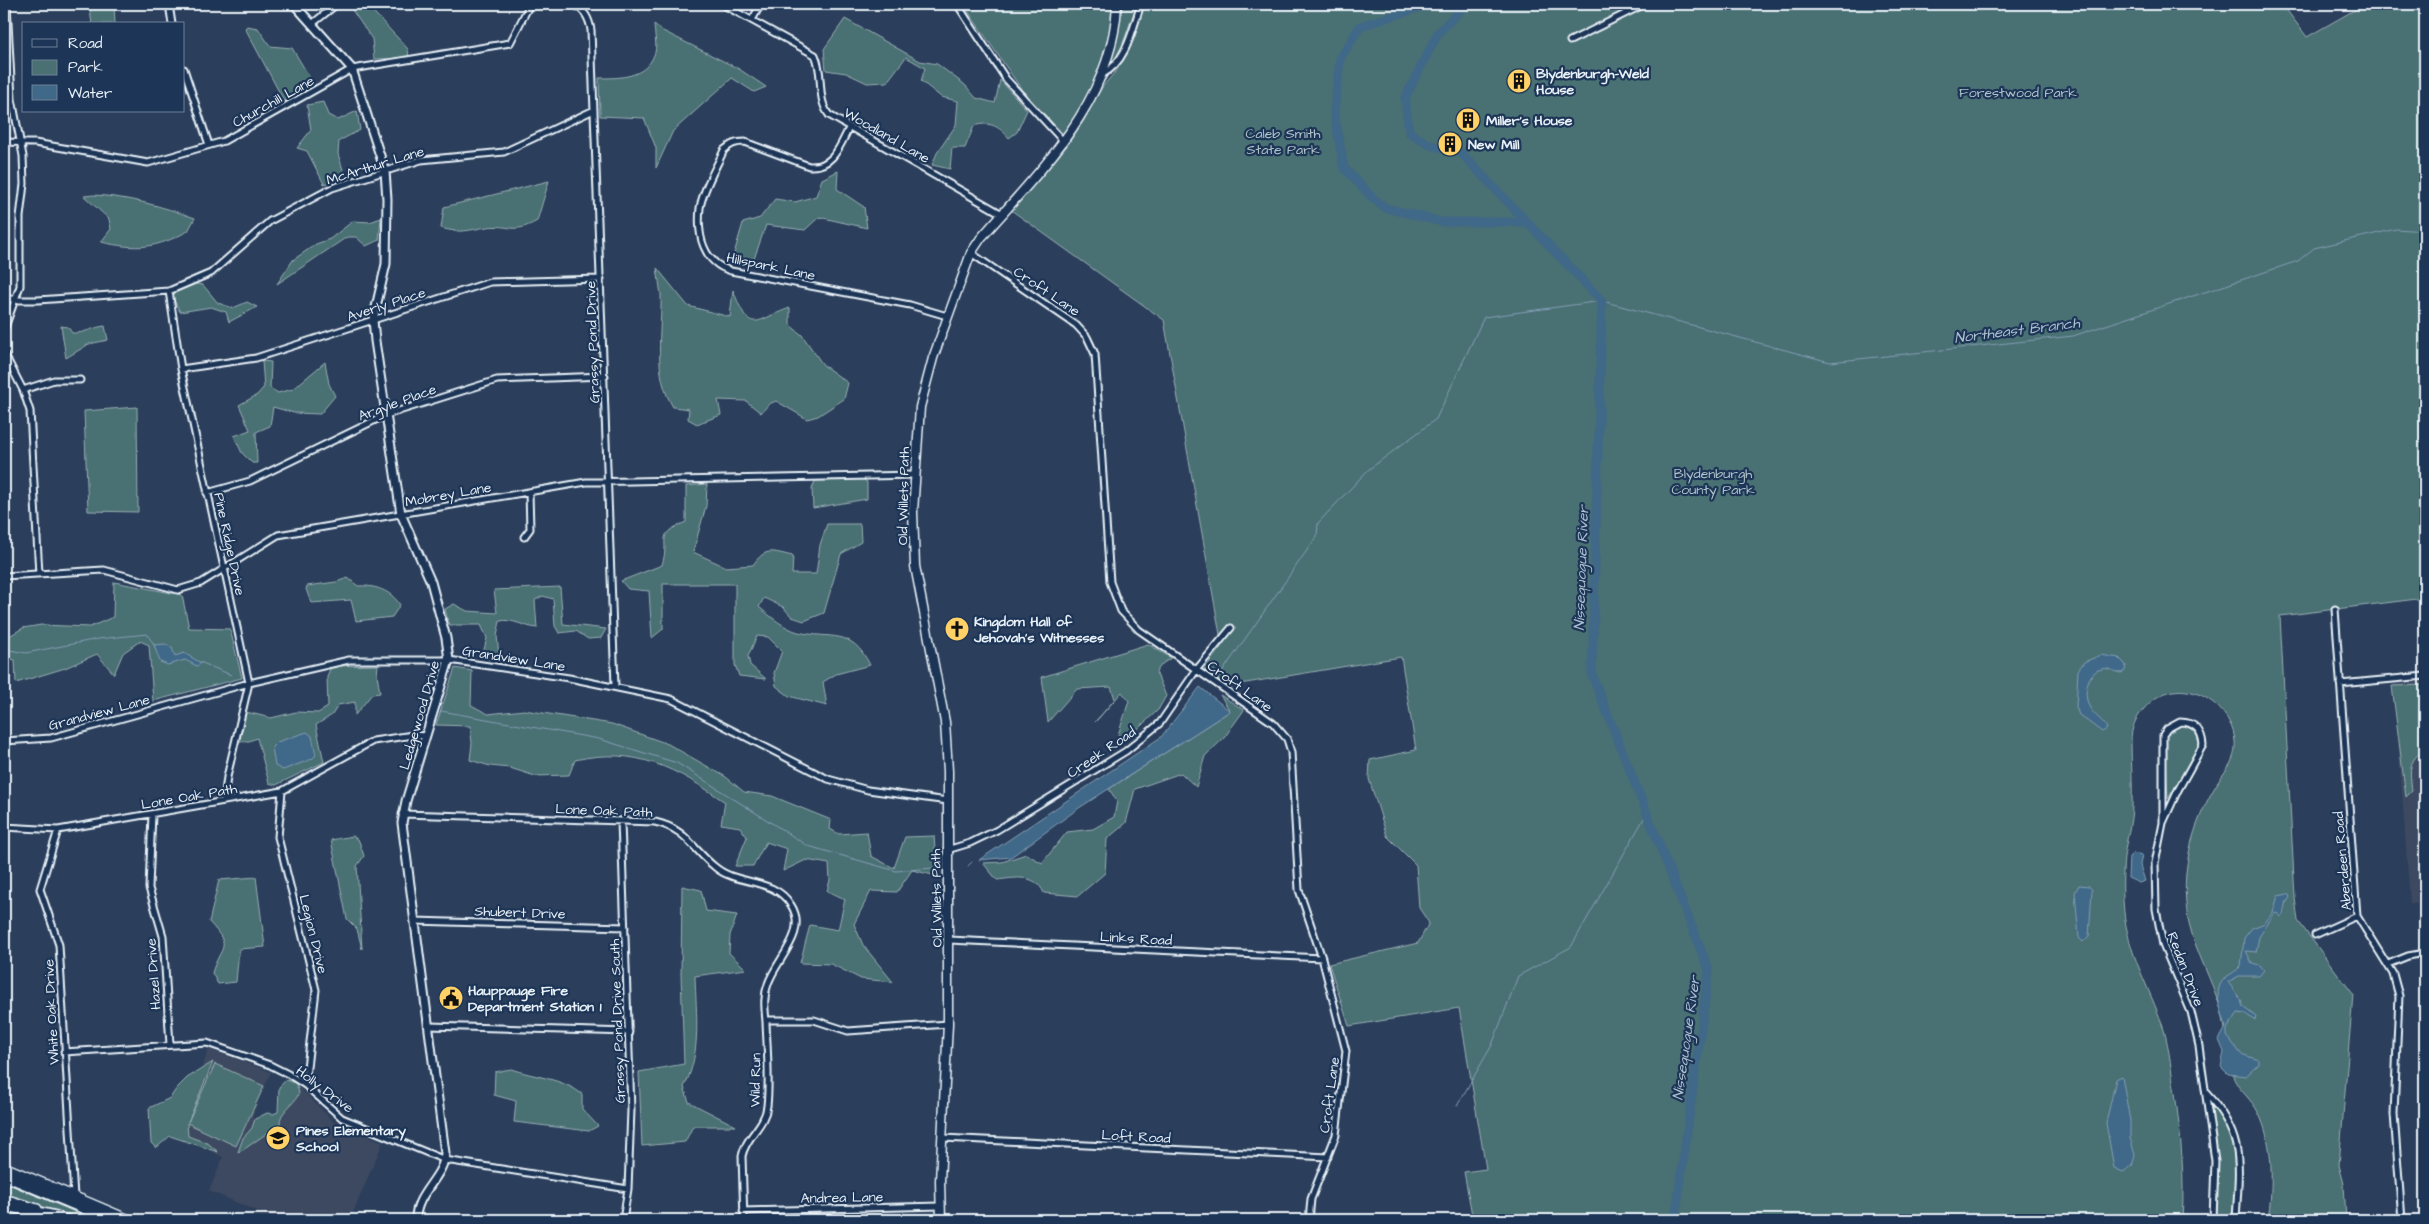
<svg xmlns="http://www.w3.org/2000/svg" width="2429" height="1224" viewBox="0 0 2429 1224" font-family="'Architects Daughter',sans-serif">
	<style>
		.built { fill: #3c4960 }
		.green { fill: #4a7073; stroke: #99b0b6 }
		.water { fill: #406888; stroke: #839fb5 }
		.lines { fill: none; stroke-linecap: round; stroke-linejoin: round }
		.stream { stroke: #839fb5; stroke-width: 1 }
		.river { stroke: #406888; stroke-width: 9 }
		.minor-casing { stroke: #e8f1f8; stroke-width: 9 }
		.tertiary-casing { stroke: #e8f1f8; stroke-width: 11 }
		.secondary-casing { stroke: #e8f1f8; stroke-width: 11 }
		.primary-casing { stroke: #e8f1f8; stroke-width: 12 }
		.trunk-casing { stroke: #e8f1f8; stroke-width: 12 }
		.motorway-casing { stroke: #e8f1f8; stroke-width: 14 }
		.minor { stroke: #1d3557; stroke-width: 5 }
		.tertiary { stroke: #1d3557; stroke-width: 7 }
		.secondary { stroke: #1d3557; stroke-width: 8 }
		.primary { stroke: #1d3557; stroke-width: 9 }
		.trunk { stroke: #1d3557; stroke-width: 9 }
		.motorway { stroke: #1d3557; stroke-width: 10 }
		.labels { text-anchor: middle; stroke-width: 4.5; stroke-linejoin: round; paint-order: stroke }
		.poi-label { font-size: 14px; font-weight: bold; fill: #e8f1f8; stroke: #1d3557; text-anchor: start }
		.park-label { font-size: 14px; fill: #b1c4c9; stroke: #1d3557 }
		.street-label { font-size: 14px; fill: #e8f1f8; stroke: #1d3557 }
		.water-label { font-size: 15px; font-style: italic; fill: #adc1d1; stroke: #1d3557 }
	</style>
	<rect width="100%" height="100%" fill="#2b3e5b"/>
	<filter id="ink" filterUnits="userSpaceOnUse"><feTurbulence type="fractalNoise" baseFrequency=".02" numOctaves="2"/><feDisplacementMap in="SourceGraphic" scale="10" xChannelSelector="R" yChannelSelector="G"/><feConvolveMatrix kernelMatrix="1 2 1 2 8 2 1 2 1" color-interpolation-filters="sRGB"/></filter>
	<g filter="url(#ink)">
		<path class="built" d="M2425,681V903L2410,904L2394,684Z
			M209,1049L271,1072L252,1117L272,1126L290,1082L299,1087L334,1122L383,1142L350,1220H273L274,1218L209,1191L223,1157L174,1134Z"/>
		<path class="green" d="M89,4H114L115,24H92Z
			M355,4H366L408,49L409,58L374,59L372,39L352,10Z
			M963,4H1137L1123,43L1106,79L1063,134L1022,90Z
			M1145,4H2282L2307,37L2365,4H2425V598L2280,616L2295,898L2298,921L2353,994L2339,1165L2344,1184L2346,1220H2268C2273,1187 2274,1143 2258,1112C2252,1100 2239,1090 2234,1079C2227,1059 2227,1031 2221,1010C2212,980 2196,953 2189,923C2177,870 2195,812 2227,769C2260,724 2185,657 2143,710C2135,719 2131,729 2131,741C2131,763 2133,784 2132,805C2132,823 2126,840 2124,857C2122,880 2122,904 2126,926C2133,963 2153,995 2164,1030C2170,1051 2171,1072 2175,1093C2181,1136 2185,1177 2182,1220H1473L1464,1172L1486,1169L1459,1008L1349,1026L1329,964L1418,943L1429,923L1419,908L1416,865L1387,836L1369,779L1370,760L1416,750L1401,657L1228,686L1204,669L1222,646L1164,320L1011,210L1067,146L1103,86L1117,70L1133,39Z
			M845,19L920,61L937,64L965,85L976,98L995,103L1000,80L1027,110L1017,132L1009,138C999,126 989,121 974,126L965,148H952L950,169L932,165L937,153L956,125L958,101L941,97L921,81L925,68L906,57L887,82L867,83L846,73L826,70L824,49Z
			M654,24L663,31L739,69L766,87L754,92L732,78L673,131L656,168V148L644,118L600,116L599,78C620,78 645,78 654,55C658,48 654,32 654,24Z
			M247,26L258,28L270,46L292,48L315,86L284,101L245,28Z
			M323,102L328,115L338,120L357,111L360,130L339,141L338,154L346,179L324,184L307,151L297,148L311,130L307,105Z
			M838,171L837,189L864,207L867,228L819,217L805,230L766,225L754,259L733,257L743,223L760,218L775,199L795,202L816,196L822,179Z
			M549,181L537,221C512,235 511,224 487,227C468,230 461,234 441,228L444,207Z
			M94,195C129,197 161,206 195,218L188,231C155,249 137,250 101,242L111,229L109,219L84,196Z
			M381,218L379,240L366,246L356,237H347L277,284L293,260L316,244L330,239L353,221L370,222Z
			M657,268L688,306L730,317L733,290C751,336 753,321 790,308V325L802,335L823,365L848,383L844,399L818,416L807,419L776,401L769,404L761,413L746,401L718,400L721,415L697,424L688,419L689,409L673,407C652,373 662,333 661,295C660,286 658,277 657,268Z
			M196,284L203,285L218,303L233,308L247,302L257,307L229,322L226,312L211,307L180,312L173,298L174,292Z
			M61,326L68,327L72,333C84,334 93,327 105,326L108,340L89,344L66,358Z
			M262,361L271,362L270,388L278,393L293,389L325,362L329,384L335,396L320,414L294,413L273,407L270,426L256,432L257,463H252L242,453L234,436L250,430L239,405L257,395L264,387Z
			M137,407L138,512L88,511L84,411Z
			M862,479L867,482V499L813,508L812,489L815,481Z
			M707,484L706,506L693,552L726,567L753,565C766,546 773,552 793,556L792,574H816L820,545L827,524H860L861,542L841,554L824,613L804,621L792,617L783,607L764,598L759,607C770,616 784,628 798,632C832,640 851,627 870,665L836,674L823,682L827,706L789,696L776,686L774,673L782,651L768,637L757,636L748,656L750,665L766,679L739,676L735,665V584H663V629L652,638L649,591L628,589L621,581L662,565C671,537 653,536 686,522V486Z
			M348,578L358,586C374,585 391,590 400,605L392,617L356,621L351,600L311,603L306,589L307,586L336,582Z
			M114,582L182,595L189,628L230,629L242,678L153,701L149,645L140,641L123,653L114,674L97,654L65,668L16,683L15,660L4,657V639L23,628L41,625L90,627L113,617Z
			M560,587L563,624L606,629L601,638L588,639L576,631L559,633L555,626L553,599L543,596L535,600L537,628C525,627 511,618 500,621L497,636L499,655L492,660L482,657L487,638L481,625H449L445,609L454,604L467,611L497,613L494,590Z
			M1148,644L1171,658L1162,664L1156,672L1166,696L1158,710L1127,739L1118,735L1129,701L1122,692L1095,722L1115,699L1111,687L1077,689L1048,722L1042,677Z
			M378,665L377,675L380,693L372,694L355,715V702L338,705L332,715L316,725L324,762L276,785L269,783L257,738L249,741H239L246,712L271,718L296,712L318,713L328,707L327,677L331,666Z
			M455,668L472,671L471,705L488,714L524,710L612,724L668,744L726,777L744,792L772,796L831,820L830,829L839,834L867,832L871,856L894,868L905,837L934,836L937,876L912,870L897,892L871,891L854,924L863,945L893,982L861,979L831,964L800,963L810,925L838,930L845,899L827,891L830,880L829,864L806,860L783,871L787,849L766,842L753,866H735L747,837L740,827L721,824L725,802C677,769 636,746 575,760L569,775L535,776L510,768L490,766L470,760L472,743L470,726L436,725Z
			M2425,685V749C2407,761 2410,771 2412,791L2406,797L2392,686Z
			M1220,695L1244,710L1224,738L1205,756L1196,787L1181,773L1135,789L1126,823L1107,839L1105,873L1078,896L1044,893C1035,873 1015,878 997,880L983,863L1002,862L1026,854L1042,863L1067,832L1093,829L1114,817L1117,801L1109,789L1230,711Z
			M2182,724C2197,727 2202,734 2198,749L2168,799L2165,739L2168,731Z
			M353,836L359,841L364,856L357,866L362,949L357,929L347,919L331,840Z
			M256,877L265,947L239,949L236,982L218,984L212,973C220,945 234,949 209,922L219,880Z
			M682,886L701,890L706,911L737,915L730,935L729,953L746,969L695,976C696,1014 702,1053 684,1087L689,1102L736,1126H693L685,1142L642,1146L639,1072L684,1064L681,974Z
			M213,1062L188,1122L215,1064L264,1086L236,1146L187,1123L188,1136L209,1144L218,1152L170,1136L156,1148L151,1143L149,1108L170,1098L177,1088L187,1078Z
			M511,1069C534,1077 562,1078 582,1094V1109L598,1126L589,1131L514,1122L516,1101L494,1095L495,1072Z
			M286,1080L296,1083L299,1093C294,1106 279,1111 280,1124L243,1150L238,1152L243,1138L252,1128L255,1119L267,1113L273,1114L278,1112L279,1087Z
			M2212,1107C2242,1119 2234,1194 2233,1220H2216L2218,1184Z
			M4,1179L102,1220H83L4,1195Z"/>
		<path class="water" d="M165,644L172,648L175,656L184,653L201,663L197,666L185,660L168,665L160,662L154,645Z
			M2101,655L2119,658L2126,665L2125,671L2121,673C2114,672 2108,667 2102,669C2085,672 2083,697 2090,708C2095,717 2103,719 2107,729L2102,732L2079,715L2076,707L2078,670L2084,662Z
			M1200,687L1230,711L1079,808L1011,857L979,860L1161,737Z
			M307,732L312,736L316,755L312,759L283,770L275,766L272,747L277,742Z
			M2133,853L2142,855L2140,865L2145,881L2139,883L2128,878L2129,857Z
			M2079,885L2089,886L2092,890L2089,936L2083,942L2079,938L2075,892Z
			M2288,894L2290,897L2285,905L2283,915L2280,917L2277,913L2274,914L2259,937L2256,952L2246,951L2252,963L2260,965L2264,970L2259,976H2239L2228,982L2241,1000L2243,1007L2256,1017L2255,1020L2245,1014L2238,1013L2227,1029V1036L2241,1054L2259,1060V1064L2246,1076L2228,1074L2221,1067L2224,1052L2219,1040L2226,1027C2222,1010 2211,991 2225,978C2230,974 2237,971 2241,966L2244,938L2252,928L2265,923L2273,912L2278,896Z
			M2122,1076L2130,1121V1138L2135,1155L2132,1166L2123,1172L2114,1168L2106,1123L2116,1079Z"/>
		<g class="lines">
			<path class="stream" d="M4,649L26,653L98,639L147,634L155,646
				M200,662L231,675
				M1222,672L1317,536L1318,523L1368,470L1436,419L1484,317L1602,301L1830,362L2073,336L2298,261L2314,248L2396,229L2425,231
				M441,711L599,739L677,763L808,846L896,871L933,868
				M968,866L972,862
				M1457,1106L1492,1045L1518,976L1571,947L1647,813"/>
			<path class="river" d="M1431,4L1360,26L1340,59L1334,112L1344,168L1373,198L1386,208L1442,222H1526
				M1466,4L1438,33L1405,98L1409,132L1430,145L1460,152L1602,301L1592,675L1709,970L1675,1220"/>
			<defs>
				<path id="minor" d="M169,4L172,24
					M574,4C585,11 589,18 591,30L615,686
					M722,4L815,55C824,73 816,98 829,115L1002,214
					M957,4L1006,79L1064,142
					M752,20L761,4
					M312,24L337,4
					M1570,41L1645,4
					M184,69L209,145
					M1103,74C1127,62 1133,27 1141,4
					M849,128C840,146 833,168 809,166L745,142C735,142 731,144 724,150C716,168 703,189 700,208C697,235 703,263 731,271L910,305L947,316
					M4,142L35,143L148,163L224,141L352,69L510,43L530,4
					M971,253L1076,325L1087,337L1095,354L1110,582L1121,611L1139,630L1273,723L1287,739L1291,752L1299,890L1322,958L1346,1051L1336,1135L1311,1199L1309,1220
					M169,291L181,369L249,683L227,777L224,800
					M4,297L15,300H38L169,291L211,273L270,221L332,188L421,160L504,152L594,110
					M4,330L20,286V217L24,184L23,156L12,99L7,4
					M4,353L23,390L30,411L39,574
					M181,369L256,358L490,282L601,279
					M23,390L54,380H80
					M207,493L250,481L386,415L497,380L605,376
					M524,537L530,529L529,492
					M4,576L104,570L178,590L201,583L278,535L586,482L915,475
					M2335,609L2357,916L2393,974L2399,996L2394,1114L2402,1220
					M2340,684L2425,676
					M2180,722C2195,722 2202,731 2203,745L2178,790L2163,823V735L2167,729Z
					M4,741L51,738L249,683L349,660H449L569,678L671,699L828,779L868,790L948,801
					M282,791L278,837L316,990L305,1085
					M152,814L149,888L163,936L170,1045
					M402,814L655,822C687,829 692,849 715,867C737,886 774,877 791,905C809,933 776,959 768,984C763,997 765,1009 766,1022C767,1049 770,1079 767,1106C765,1126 746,1136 742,1156L744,1220
					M621,821L631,1110L628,1189L623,1220
					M2163,823L2155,863L2156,909L2163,945L2191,1012L2199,1046L2215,1161L2213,1220
					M4,827L58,830L282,791L373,741L413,735L425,736
					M58,830L40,889L59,945L74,1197
					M947,850L970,843L997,830L1126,751L1160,723L1197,669L1231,628
					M414,921L625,927
					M2315,935L2357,916
					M949,940L1322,958
					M2388,964L2408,956L2425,953
					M766,1020H814L848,1031L948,1024
					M429,1026L629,1032
					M64,1052L207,1043L270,1065L288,1074L305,1085L342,1118L445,1160L628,1189
					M2206,1093C2246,1137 2239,1164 2236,1220
					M943,1138L1328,1157
					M743,1211L940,1206"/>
				<path id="tertiary" d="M294,4L352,69L385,171L387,199L386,264L373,320L375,341L401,514L431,582L446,638L449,660L406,801L402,823L445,1153C444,1178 415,1193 416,1220"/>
				<path id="secondary" d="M941,1220L940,1181L948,1024V771L945,722L915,566L913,512L920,407L933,358L971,253L981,238C1041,169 1113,102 1117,4"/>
				<path id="primary" d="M4,1167L129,1220
					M4,1199L37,1209"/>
				<path id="trunk" d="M57,1217L68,1220"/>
				<path id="motorway" d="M4,1175L112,1220
					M4,1205L57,1217"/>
			</defs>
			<use href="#minor" class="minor-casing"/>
			<use href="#tertiary" class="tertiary-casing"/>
			<use href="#secondary" class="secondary-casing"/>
			<use href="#primary" class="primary-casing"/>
			<use href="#trunk" class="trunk-casing"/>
			<use href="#motorway" class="motorway-casing"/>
			<use href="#minor" class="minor"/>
			<use href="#tertiary" class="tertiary"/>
			<use href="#secondary" class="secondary"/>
			<use href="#primary" class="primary"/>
			<use href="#trunk" class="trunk"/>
			<use href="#motorway" class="motorway"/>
		</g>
	</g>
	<defs>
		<symbol id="building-disc" viewBox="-11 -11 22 22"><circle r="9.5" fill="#ffd166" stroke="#1d3557"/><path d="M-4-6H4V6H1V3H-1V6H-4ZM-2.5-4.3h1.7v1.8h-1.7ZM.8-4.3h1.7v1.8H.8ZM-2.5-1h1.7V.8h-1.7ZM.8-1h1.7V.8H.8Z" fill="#111"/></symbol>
		<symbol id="church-disc" viewBox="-11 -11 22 22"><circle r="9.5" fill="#ffd166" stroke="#1d3557"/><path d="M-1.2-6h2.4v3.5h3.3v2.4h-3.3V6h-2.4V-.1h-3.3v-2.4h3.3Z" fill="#111"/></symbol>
		<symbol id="civic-disc" viewBox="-11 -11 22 22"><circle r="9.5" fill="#ffd166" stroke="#1d3557"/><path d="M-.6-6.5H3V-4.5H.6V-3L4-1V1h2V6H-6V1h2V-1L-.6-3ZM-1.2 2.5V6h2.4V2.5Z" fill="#111"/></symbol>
		<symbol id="school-disc" viewBox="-11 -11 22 22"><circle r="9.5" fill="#ffd166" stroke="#1d3557"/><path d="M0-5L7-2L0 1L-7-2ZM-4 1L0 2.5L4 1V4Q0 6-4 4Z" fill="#111"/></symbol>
	</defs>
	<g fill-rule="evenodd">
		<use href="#building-disc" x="1505" y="67" width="28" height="28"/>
		<use href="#building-disc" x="1454" y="106" width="28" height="28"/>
		<use href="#building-disc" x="1436" y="130" width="28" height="28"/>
		<use href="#church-disc" x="943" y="615" width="28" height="28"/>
		<use href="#civic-disc" x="437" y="984" width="28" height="28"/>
		<use href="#school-disc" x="264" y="1124" width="28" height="28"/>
	</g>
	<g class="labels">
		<g class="poi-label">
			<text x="1536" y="78">Blydenburgh-Weld<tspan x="1536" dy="16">House</tspan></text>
			<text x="1486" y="125">Miller's House</text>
			<text x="1468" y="149">New Mill</text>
			<text x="974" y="626">Kingdom Hall of<tspan x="974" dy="16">Jehovah’s Witnesses</tspan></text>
			<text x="468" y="995">Hauppauge Fire<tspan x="468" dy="16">Department Station 1</tspan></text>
			<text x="296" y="1135">Pines Elementary<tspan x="296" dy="16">School</tspan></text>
		</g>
		<g class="park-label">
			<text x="2018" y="97">Forestwood Park</text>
			<text x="1283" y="138">Caleb Smith<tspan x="1283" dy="16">State Park</tspan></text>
			<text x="1713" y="478">Blydenburgh<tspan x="1713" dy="16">County Park</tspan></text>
		</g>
		<g class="street-label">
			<text transform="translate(273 101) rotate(-29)" y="5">Churchill Lane</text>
			<text transform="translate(887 135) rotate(30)" y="5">Woodland Lane</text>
			<text transform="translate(375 165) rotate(-17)" y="5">McArthur Lane</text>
			<text transform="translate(771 266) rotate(12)" y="5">Hillspark Lane</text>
			<text transform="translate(1047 291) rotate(34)" y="5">Croft Lane</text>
			<text transform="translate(386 304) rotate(-18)" y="5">Averly Place</text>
			<text transform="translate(592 342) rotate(-92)" y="5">Grassy Pond Drive</text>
			<text transform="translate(397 402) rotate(-20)" y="5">Argyle Place</text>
			<text transform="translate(448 494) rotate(-10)" y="5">Mobrey Lane</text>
			<text transform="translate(903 496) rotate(-89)" y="5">Old Willets Path</text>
			<text transform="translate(230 544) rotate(78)" y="5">Pine Ridge Drive</text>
			<text transform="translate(514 658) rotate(9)" y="5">Grandview Lane</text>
			<text transform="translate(1240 686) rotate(36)" y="5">Croft Lane</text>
			<text transform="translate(99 712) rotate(-15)" y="5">Grandview Lane</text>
			<text transform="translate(419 715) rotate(-74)" y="5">Ledgewood Drive</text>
			<text transform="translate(1101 752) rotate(-34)" y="5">Creek Road</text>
			<text transform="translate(189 796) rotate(-10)" y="5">Lone Oak Path</text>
			<text transform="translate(604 810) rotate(2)" y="5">Lone Oak Path</text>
			<text transform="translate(2342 861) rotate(-95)" y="5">Aberdeen Road</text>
			<text transform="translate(936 898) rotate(-91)" y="5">Old Willets Path</text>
			<text transform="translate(520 912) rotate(2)" y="5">Shubert Drive</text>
			<text transform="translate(314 934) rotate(76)" y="5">Legion Drive</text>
			<text transform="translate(1136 938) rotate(3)" y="5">Links Road</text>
			<text transform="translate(2186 969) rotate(69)" y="5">Redan Drive</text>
			<text transform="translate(153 974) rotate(-94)" y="5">Hazel Drive</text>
			<text transform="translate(51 1012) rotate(-93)" y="5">White Oak Drive</text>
			<text transform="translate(617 1021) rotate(-92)" y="5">Grassy Pond Drive South</text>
			<text transform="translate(755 1080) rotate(-89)" y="5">Wild Run</text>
			<text transform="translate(325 1089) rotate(37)" y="5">Holly Drive</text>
			<text transform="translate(1329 1095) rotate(-82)" y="5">Croft Lane</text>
			<text transform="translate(1136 1136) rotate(3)" y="5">Loft Road</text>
			<text transform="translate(842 1197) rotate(-1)" y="5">Andrea Lane</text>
		</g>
		<g class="water-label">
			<text transform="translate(2017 330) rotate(-7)" y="5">Northeast Branch</text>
			<text transform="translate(1581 568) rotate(-88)" y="5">Nissequogue River</text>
			<text transform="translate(1686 1038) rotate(-82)" y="5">Nissequogue River</text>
		</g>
	</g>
	<rect width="2429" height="1224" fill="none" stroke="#1d3557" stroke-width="20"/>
	<rect x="10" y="10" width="2409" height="1204" fill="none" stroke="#e8f1f8" stroke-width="2" filter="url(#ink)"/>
	<rect x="22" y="22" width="162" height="90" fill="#1d3557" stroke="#6e8097"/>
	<rect x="32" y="39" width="25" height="8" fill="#1d3557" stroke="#6e8097"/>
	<text x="68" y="48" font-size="15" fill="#e8f1f8">Road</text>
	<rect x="32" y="60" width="25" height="15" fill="#4a7073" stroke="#6e8097"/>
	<text x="68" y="72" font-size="15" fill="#e8f1f8">Park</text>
	<rect x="32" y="85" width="25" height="15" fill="#406888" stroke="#6e8097"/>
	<text x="68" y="98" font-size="15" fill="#e8f1f8">Water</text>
</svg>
